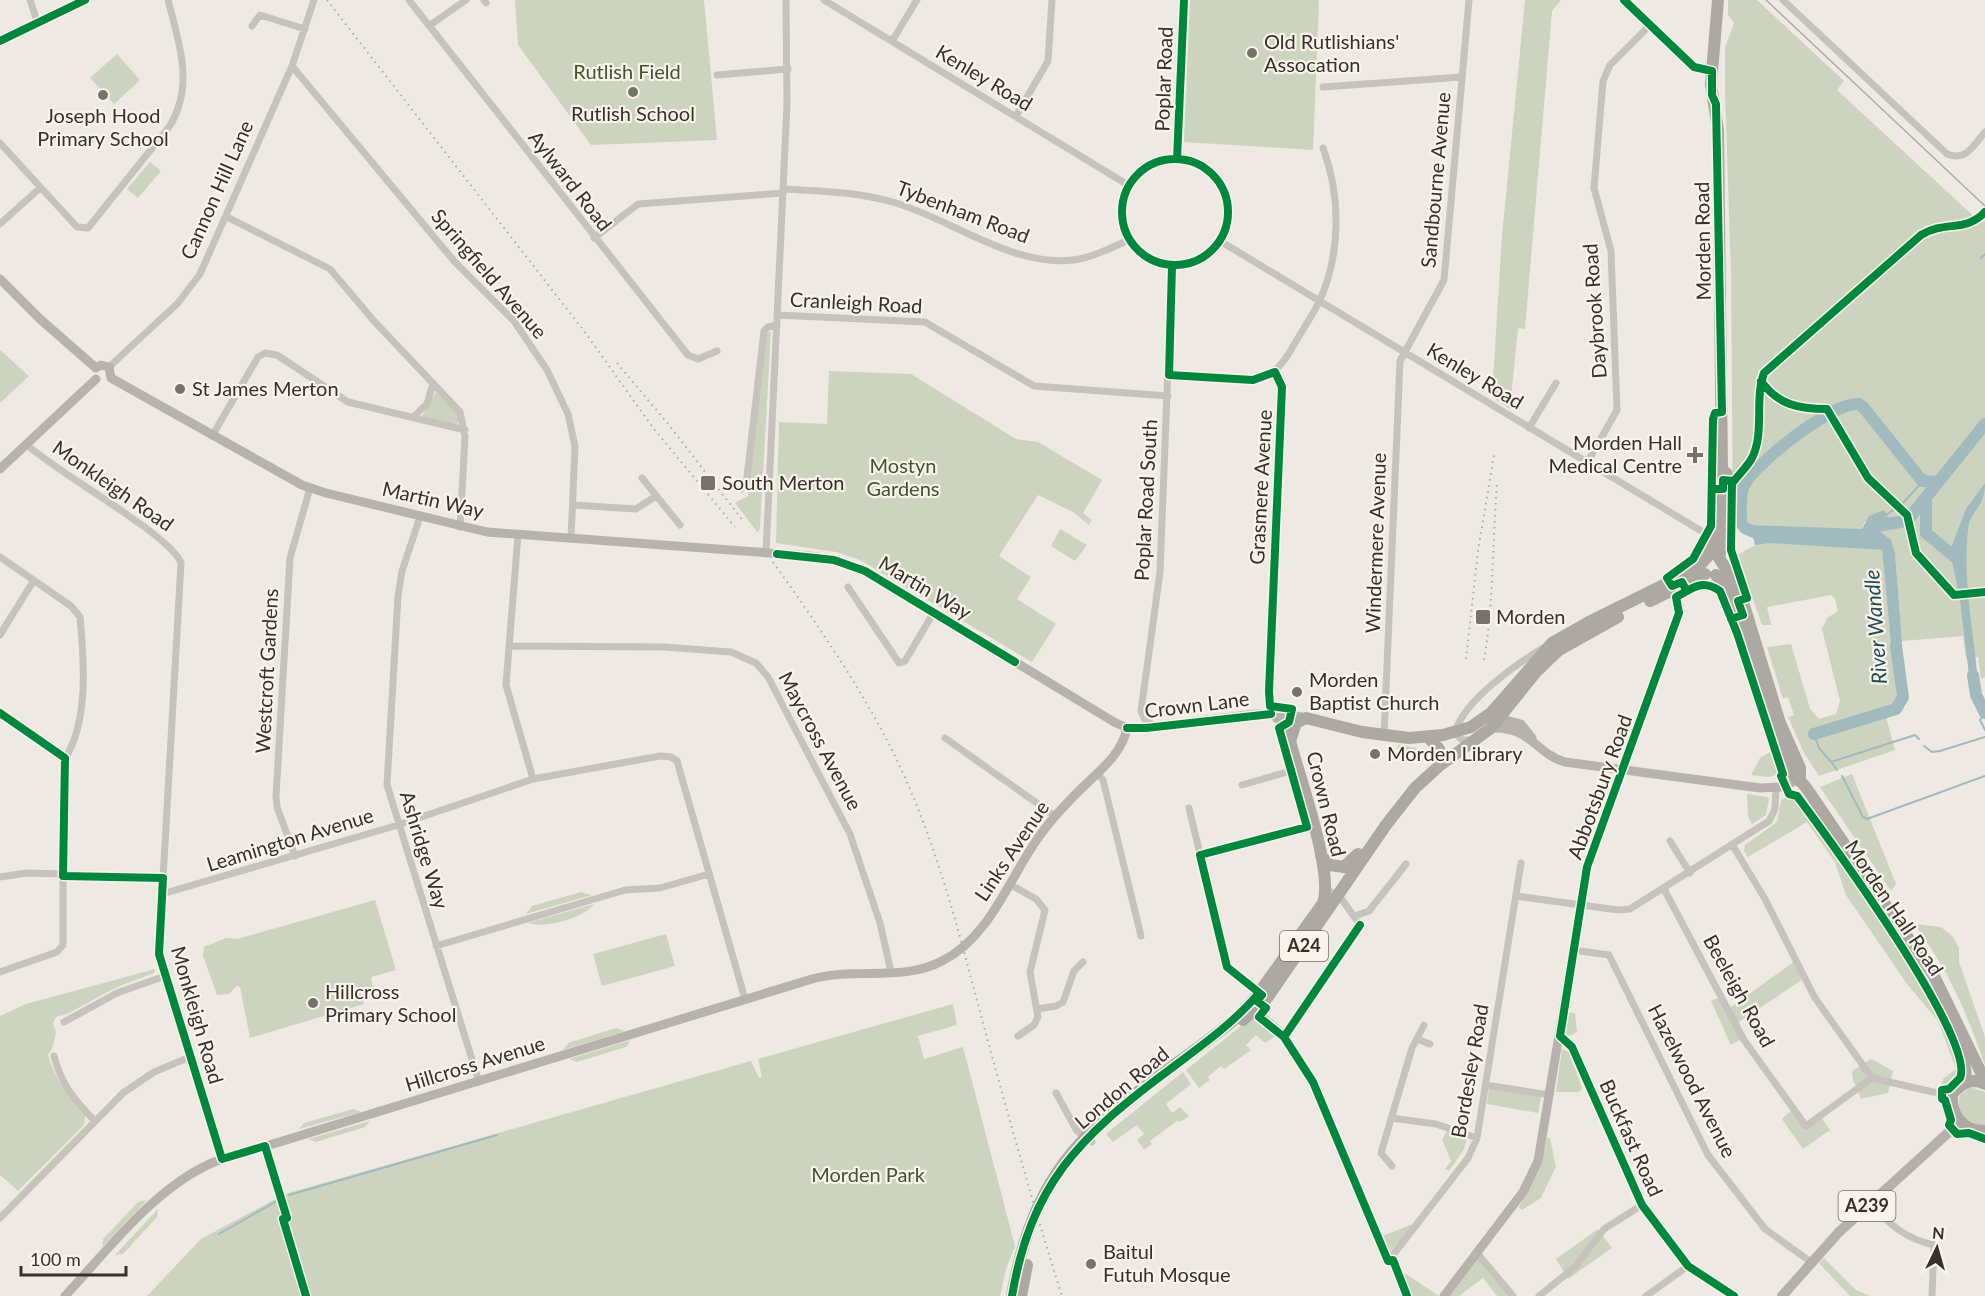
<svg xmlns="http://www.w3.org/2000/svg" width="1985" height="1296" viewBox="0 0 1985 1296" font-family="Lato,sans-serif">
	<style>
		.green { fill: #ccd3be }
		.water { fill: #a0babe }
		.lines { fill: none; stroke-linecap: round; stroke-linejoin: round }
		.stream { stroke: #a0babe; stroke-width: 2 }
		.river { stroke: #a0babe; stroke-width: 12 }
		.street { stroke: #c6c2bc; stroke-width: 7 }
		.secondary { stroke: #b7b2ac; stroke-width: 9 }
		.primary { stroke: #b5b0ab; stroke-width: 10 }
		.highway { stroke: #ada9a2; stroke-width: 12 }
		.tram { stroke: #aeaaa6; stroke-width: 1.5 }
		.rail { stroke: #aeaaa6; stroke-width: 2; stroke-dasharray: 1.5 4.5; stroke-linecap: butt }
		.cycleway-casing { stroke: #f9f4eb; stroke-width: 11 }
		.cycleway { stroke: #00873e; stroke-width: 8 }
		.poi-dot { fill: #77716b; stroke: #f9f4eb; stroke-width: 2 }
		.labels { text-anchor: middle; stroke-width: 4.5; stroke-linejoin: round; paint-order: stroke }
		.shield { fill: #f9f4eb; stroke: #716b64; stroke-width: 1.5 }
		.shield-label { font-size: 18px; font-weight: bold; fill: #37302a }
		.poi-label { font-size: 20px; fill: #37302a; stroke: #f9f4eb; text-anchor: start }
		.park-label { font-size: 20px; fill: #42552e; stroke: #f9f4eb }
		.street-label { font-size: 20px; fill: #37302a; stroke: #f9f4eb }
		.water-label { font-size: 21px; font-style: italic; fill: #214d57; stroke: #f9f4eb }
	</style>
	<rect width="100%" height="100%" fill="#eeeae3"/>
	<path class="green" d="M515,0H704L717,140L591,145L518,45Z
		M1190,0H1319L1313,150L1184,142Z
		M1525,0H1561L1552,11L1525,329L1518,328L1510,409L1492,397L1502,236Z
		M1728,0H1757L1844,81L1837,90L1981,223L1985,220V677L1981,679L1978,657L1966,658L1963,636L1902,641L1895,553L1878,530L1865,521L1862,529L1852,531L1746,525L1733,521L1731,273L1725,91V48L1734,23L1728,15Z
		M117,54L140,80L114,104L90,78Z
		M150,162L161,171L138,198L127,189Z
		M771,331L760,528L758,533L735,503L748,496L766,334Z
		M0,350L29,376L0,403Z
		M829,371L911,374L1016,439L1038,442L1102,480L1083,513L1092,520L1089,525L1073,512L1038,495L999,556L1031,577L1017,599L1056,624L1032,662L860,560L836,552L776,543L779,422L827,424Z
		M436,392L457,412L459,421L456,425L422,416Z
		M1060,529L1087,545L1075,561L1051,546Z
		M1761,542L1882,550L1897,701L1895,706L1884,710L1895,750L1819,776L1805,755L1788,717L1794,715L1788,697L1783,699L1767,647L1791,644L1810,709L1819,719L1836,714L1840,701L1822,629L1827,618L1838,611L1835,598L1831,595L1767,607L1771,625H1762L1737,555Z
		M1398,745L1416,748L1422,754L1410,753L1406,759L1401,760L1397,753Z
		M1772,751L1780,774L1768,777L1751,775L1760,758Z
		M1852,774L1896,884L1891,891L1820,787Z
		M1747,794L1767,797L1769,799L1766,815L1752,824L1748,816Z
		M1791,796L1795,797L1930,996C1938,1010 1962,1057 1960,1072C1959,1078 1953,1083 1948,1087H1940L1943,1079L1956,1069L1938,1021L1907,984L1846,895L1835,862L1807,822L1748,857L1744,851L1745,845L1777,822L1781,800Z
		M581,892L592,895L526,914L532,906Z
		M375,900L396,970L371,977L373,988L360,992L364,1004L250,1038L240,987L237,986L229,994L217,995L203,956L204,947L226,938L237,939Z
		M594,904C585,918 544,929 528,923Z
		M1914,924L1941,927L1952,936L1959,948V962L1985,1037V1065C1965,1009 1950,972 1914,924Z
		M666,934L675,966L602,986L593,954Z
		M1795,961L1803,979L1736,1024L1728,1009Z
		M155,969L154,973L117,987L67,1014L56,1017L53,1023L56,1032L53,1047L48,1055C54,1077 69,1098 85,1116L84,1125L18,1191L0,1175V1016L26,1004Z
		M1720,997L1741,1039L1731,1045L1711,1001Z
		M953,1004L957,1025L918,1036L924,1059L963,1047L1015,1246L1006,1269L1000,1296H147L201,1239L285,1194L751,1061L759,1078H762L758,1059Z
		M1567,1012L1575,1013L1577,1032L1569,1036L1564,1032Z
		M1256,1014L1277,1035L1265,1043L1256,1035L1246,1045L1251,1050L1224,1069L1221,1066L1208,1077L1210,1080L1199,1088L1186,1070Z
		M616,1028L625,1031L563,1050L568,1043Z
		M631,1040L626,1047L577,1062L569,1059Z
		M1562,1049L1569,1052L1582,1088L1579,1092H1556Z
		M1871,1059L1893,1071L1888,1093L1861,1099L1853,1080L1852,1071Z
		M1183,1072L1191,1084L1166,1104L1172,1113L1180,1107L1189,1116L1180,1122L1177,1121L1150,1141L1152,1144L1144,1150L1137,1140L1144,1134L1137,1125L1113,1142L1106,1134Z
		M1970,1087L1985,1092V1126C1968,1122 1954,1115 1960,1095Z
		M1489,1088L1541,1097L1538,1113L1487,1104Z
		M353,1109L361,1112L299,1129L304,1123Z
		M1792,1110L1805,1127L1821,1117L1830,1130L1803,1149L1782,1119Z
		M370,1121L365,1127L316,1142L308,1139Z
		M1447,1131L1467,1138L1464,1149L1449,1171L1445,1169L1451,1161L1442,1139Z
		M1547,1138H1550L1556,1167L1541,1198L1522,1210L1519,1207L1542,1162Z
		M146,1200H147L102,1247L103,1239L138,1202Z
		M158,1209L157,1217L123,1254L115,1255Z
		M1410,1225L1413,1226L1387,1255L1380,1237Z
		M1598,1229L1612,1248L1568,1279L1556,1259Z
		M1478,1255L1511,1296H1497L1483,1278L1459,1296H1445Z
		M1824,1258L1856,1290L1870,1296H1850L1819,1263Z
		M1399,1272H1403L1439,1296H1409Z"/>
	<path class="water" d="M1985,483C1985,509 1969,511 1968,530C1963,576 1972,625 1977,671L1975,689L1970,683L1960,600L1950,550L1966,509Z
		M1884,510L1892,525L1890,527L1878,530L1891,540L1895,553L1902,641L1898,662L1891,643L1882,550L1769,543L1755,545L1752,533L1745,528L1746,525L1862,529L1869,516Z"/>
	<g class="lines">
		<path class="stream" d="M1981,258L1985,254
			M1886,515L1903,503L1923,481
			M1985,713L1980,720L1985,730
			M1814,734L1819,748L1831,762L1915,735L1919,739
			M1924,746L1932,752L1940,751L1985,737
			M1832,763L1837,770
			M1842,776L1863,817L1867,819L1985,776
			M289,1195L497,1135
			M219,1234L275,1202"/>
		<path class="river" d="M1926,500V533L1956,558
			M1877,526L1905,521L1911,516L1985,424
			M1758,534L1745,528L1741,523C1741,510 1739,492 1746,482C1760,460 1834,401 1859,404L1864,408L1919,477L1923,481L1938,482
			M1973,675L1976,695L1985,713
			M1814,734L1896,709L1903,697L1896,646"/>
		<path class="street" d="M30,0L38,24
			M409,0L688,355L698,359L717,351
			M484,0L486,3
			M824,0L1128,185
			M1783,0L1947,154C1966,162 1974,145 1985,132
			M252,26L260,15L305,29
			M429,26L466,0
			M0,41L85,0
			M892,41L917,0
			M292,66L454,261L514,321L547,370L568,414L575,446L571,539
			M717,75L788,69
			M1323,87L1462,77
			M1016,116L1048,61L1052,0
			M0,143L77,227L88,228L169,127C195,86 179,43 168,0
			M1177,159L1184,0
			M1122 212a53 53 0 1 1 106 0a53 53 0 1 1-106 0Z
			M783,189C822,191 858,192 896,203C952,220 1013,267 1073,260C1092,258 1112,247 1129,240
			M227,217L330,269L374,321L460,412L465,437L460,527
			M0,224L40,188
			M594,238L638,204L783,193
			M1220,241L1713,538
			M777,315L925,322L1034,386L1168,396
			M109,367L178,303L200,274L292,66L314,0
			M1169,375L1253,380C1279,375 1286,358 1298,338C1305,326 1313,314 1319,302C1341,255 1341,196 1323,148
			M413,417L427,404L433,383
			M1529,428L1556,383
			M212,436L258,357L265,353L277,355L348,402L465,430
			M26,444C57,473 171,535 181,563L159,949L222,1159
			M1587,463L1617,410L1611,251L1594,188L1603,81L1610,65L1650,25
			M642,478L680,525
			M741,489L746,486L764,331L768,327L777,325
			M573,505L636,509L656,496
			M420,517L402,571L398,596L387,785L479,1082
			M518,535L506,685L533,779
			M766,553L787,104L786,0
			M0,557L71,606L80,617C84,659 89,722 65,758
			M848,587L899,663L905,661L934,612
			M0,635L34,580
			M509,646L664,647L731,652L756,663L768,677L850,834L880,923L891,972
			M0,713L62,755L66,768L63,850V945L57,952L0,972
			M1269,713V654L1282,387L1275,372
			M1157,727L1145,720L1141,711L1160,572L1172,266
			M1384,736L1400,361L1444,280L1469,0
			M945,738L1055,816
			M1472,740H1462L1455,733C1462,702 1516,664 1543,648
			M1622,768L1679,613L1680,605L1673,591
			M1097,772L1103,780L1141,936
			M1242,785L1297,769
			M1189,808L1227,967
			M1670,841L1690,873
			M1733,846L1765,899L1815,998L1872,1078L1933,1092L1952,1094
			M1200,855L1313,826
			M295,856L277,807L276,796L290,558L310,488
			M63,876L163,878
			M0,877L26,873L63,874
			M1011,885L1036,899L1045,910L1030,972L1038,1017L1034,1025L1018,1036
			M1664,889L1744,1040L1806,1126L1872,1078
			M162,894L398,825L533,779L660,756L671,757L677,761L745,999
			M1516,896L1618,910L1630,909L1769,821L1775,809L1776,788
			M1355,916L1369,911L1406,864
			M436,946L625,890L660,888L709,874
			M1573,950L1609,955L1708,1155L1765,1229L1811,1262
			M1037,1009L1056,1006L1063,1002L1074,971L1083,962
			M1256,1010L1285,1035L1360,925L1341,898L1326,889
			M64,1022L117,993L165,976
			M1560,1036L1572,1047L1642,1205L1688,1266L1734,1296
			M1417,1039L1430,1044
			M54,1056C61,1084 75,1101 95,1121
			M1486,1085L1550,1095
			M1056,1093L1077,1131L1092,1142
			M1391,1118L1436,1124L1477,1138
			M1392,1166L1381,1153L1412,1048L1424,1025
			M1870,1204C1890,1224 1905,1239 1934,1245L1932,1296
			M0,1218L123,1093L154,1072L190,1057
			M1477,1253L1513,1296
			M1407,1296L1393,1255L1468,1158L1477,1138L1521,863
			M1539,1296L1575,1267L1604,1229L1642,1205
			M1646,1296L1688,1266"/>
		<path class="secondary" d="M1624,0L1694,67L1712,71
			M0,279L40,319L96,368
			M96,368L101,365L109,367L111,378
			M111,378L302,485L326,493L487,532L810,556L834,560L865,571L1114,722L1127,728H1146L1255,714H1287L1306,718
			M0,469L96,379
			M1272,714L1283,724L1290,741
			M1494,717L1521,724L1532,738
			M1491,728C1531,726 1536,754 1565,762L1760,788L1782,787L1800,779
			M65,1296C108,1250 155,1187 214,1162L812,979C855,967 903,982 942,961C988,938 1007,884 1034,844C1045,827 1058,812 1072,798C1091,777 1122,757 1127,728
			M1444,1296L1523,1192L1538,1161L1587,867L1622,768"/>
		<path class="primary" d="M1782,1296L1839,1232L1960,1122"/>
		<path class="highway" d="M1708,556L1718,523V474L1722,469L1718,130L1711,84L1718,0
			M1719,558L1739,589L1780,723L1800,768V779
			M1719,558L1727,518V474L1722,469
			M1716,575L1727,588L1732,600L1779,745L1791,772L1805,786L1934,976L1985,1081
			M1650,601L1705,574
			M1428,737L1439,749V766
			M1321,856L1330,865L1344,867L1358,854
			M1243,1020L1267,998L1386,825L1415,788L1439,766L1491,728L1536,672L1559,650L1618,617
			M1961,1034C1955,1049 1969,1066 1965,1082
			M1985,1084C1971,1077 1962,1083 1952,1094C1950,1115 1963,1131 1985,1131
			M1012,1296C1019,1255 1032,1211 1055,1176C1099,1107 1180,1067 1241,1014L1259,993L1323,903C1334,872 1299,776 1290,741L1296,723L1306,718L1362,732L1409,738L1443,735L1471,727L1491,713L1552,643L1589,622L1680,577L1701,564L1708,556
			M1021,1296L1027,1265"/>
		<path class="tram" d="M1766,0L1985,206"/>
		<path class="rail" d="M327,0L584,331L654,429L735,527
			M617,363L669,425L744,522
			M773,562C817,624 860,686 894,754C934,836 957,924 980,1012C1006,1108 1032,1202 1062,1296
			M1466,659L1478,551L1494,455
			M1484,660C1494,603 1492,544 1497,485"/>
		<defs>
			<path id="cycleway" d="M1624,0L1694,67L1712,71V95L1716,104L1722,412L1715,413L1713,419L1711,526L1693,559L1667,578L1672,586L1682,582L1686,590
				M0,41L85,0
				M1177,159L1184,0
				M1122 212a53 53 0 1 1 106 0a53 53 0 1 1-106 0Z
				M1172,266L1169,375L1253,380L1275,372L1282,387L1269,691L1270,706L1292,709L1289,722L1279,728L1307,827L1200,855L1227,967L1262,995L1257,1001L1266,1008L1259,1017L1284,1037L1313,1082L1388,1261L1393,1260L1407,1296
				M1761,381C1778,405 1799,409 1827,409L1868,478L1907,515L1916,553L1954,595L1985,592
				M1712,489H1723V480L1734,481C1740,473 1747,467 1752,458C1765,432 1754,400 1764,373L1921,235C1946,220 1965,233 1985,212
				M777,554L834,560L865,571L1015,662
				M1731,619L1743,615L1738,601L1747,598L1731,550L1732,481
				M0,713L65,758L63,876L163,878L159,954L222,1159L265,1146L287,1218L283,1219L306,1296
				M1127,728H1146L1271,714
				M1284,1037L1360,925
				M1012,1296C1031,1185 1078,1138 1165,1073C1198,1048 1232,1025 1259,993
				M1734,1296L1688,1266L1642,1205L1572,1047L1560,1036L1587,867L1679,613L1676,597C1692,589 1701,578 1720,591L1737,633L1783,774L1781,776L1789,794L1797,796C1826,835 1977,1040 1960,1078L1949,1089L1942,1090V1099L1945,1100L1951,1120L1949,1125L1957,1134L1969,1133L1985,1139"/>
		</defs>
		<use href="#cycleway" class="cycleway-casing"/>
		<use href="#cycleway" class="cycleway"/>
	</g>
	<g class="poi-dot">
		<circle cx="1252" cy="53" r="6"/>
		<circle cx="633" cy="92" r="6"/>
		<circle cx="103" cy="95" r="6"/>
		<circle cx="180" cy="389" r="6"/>
		<path d="M1692 446h6v6h6v6h-6v6h-6v-6h-6v-6h6z"/>
		<rect x="700" y="475" width="16" height="16" rx="3"/>
		<rect x="1475" y="609" width="16" height="16" rx="3"/>
		<circle cx="1297" cy="692" r="6"/>
		<circle cx="1375" cy="754" r="6"/>
		<circle cx="313" cy="1003" r="6"/>
		<circle cx="1091" cy="1264" r="6"/>
	</g>
	<g class="labels">
		<g class="shield">
			<rect x="1280" y="931" width="48" height="30" rx="4.5"/>
			<rect x="1838.5" y="1191" width="57" height="30" rx="4.5"/>
		</g>
		<g class="shield-label">
			<text x="1304" y="952">A24</text>
			<text x="1867" y="1212">A239</text>
		</g>
		<g class="poi-label">
			<text x="1264" y="49">Old Rutlishians'<tspan x="1264" dy="23">Assocation</tspan></text>
			<text x="633" y="121" text-anchor="middle">Rutlish School</text>
			<text x="103" y="123" text-anchor="middle">Joseph Hood<tspan x="103" dy="23">Primary School</tspan></text>
			<text x="192" y="396">St James Merton</text>
			<text x="1682" y="450" text-anchor="end">Morden Hall<tspan x="1682" dy="23">Medical Centre</tspan></text>
			<text x="722" y="490">South Merton</text>
			<text x="1496" y="624">Morden</text>
			<text x="1309" y="687">Morden<tspan x="1309" dy="23">Baptist Church</tspan></text>
			<text x="1387" y="761">Morden Library</text>
			<text x="325" y="999">Hillcross<tspan x="325" dy="23">Primary School</tspan></text>
			<text x="1103" y="1259">Baitul<tspan x="1103" dy="23">Futuh Mosque</tspan></text>
		</g>
		<g class="park-label">
			<text x="627" y="79">Rutlish Field</text>
			<text x="903" y="473">Mostyn<tspan x="903" dy="23">Gardens</tspan></text>
			<text x="868" y="1182">Morden Park</text>
		</g>
		<g class="street-label">
			<text transform="translate(984 78) rotate(31)" y="7">Kenley Road</text>
			<text transform="translate(1164 79) rotate(-88)" y="7">Poplar Road</text>
			<text transform="translate(1436 180) rotate(-85)" y="7">Sandbourne Avenue</text>
			<text transform="translate(570 181) rotate(52)" y="7">Aylward Road</text>
			<text transform="translate(217 190) rotate(-66)" y="7">Cannon Hill Lane</text>
			<text transform="translate(963 212) rotate(21)" y="7">Tybenham Road</text>
			<text transform="translate(1703 241) rotate(-91)" y="7">Morden Road</text>
			<text transform="translate(489 274) rotate(49)" y="7">Springfield Avenue</text>
			<text transform="translate(856 303) rotate(3)" y="7">Cranleigh Road</text>
			<text transform="translate(1595 311) rotate(-94)" y="7">Daybrook Road</text>
			<text transform="translate(1475 376) rotate(31)" y="7">Kenley Road</text>
			<text transform="translate(113 486) rotate(35)" y="7">Monkleigh Road</text>
			<text transform="translate(1261 487) rotate(-87)" y="7">Grasmere Avenue</text>
			<text transform="translate(433 500) rotate(13)" y="7">Martin Way</text>
			<text transform="translate(1146 500) rotate(-87)" y="7">Poplar Road South</text>
			<text transform="translate(1376 543) rotate(-88)" y="7">Windermere Avenue</text>
			<text transform="translate(925 588) rotate(31)" y="7">Martin Way</text>
			<text transform="translate(267 671) rotate(-87)" y="7">Westcroft Gardens</text>
			<text transform="translate(1197 705) rotate(-7)" y="7">Crown Lane</text>
			<text transform="translate(820 741) rotate(62)" y="7">Maycross Avenue</text>
			<text transform="translate(1600 787) rotate(-70)" y="7">Abbotsbury Road</text>
			<text transform="translate(1326 804) rotate(76)" y="7">Crown Road</text>
			<text transform="translate(290 840) rotate(-17)" y="7">Leamington Avenue</text>
			<text transform="translate(424 850) rotate(73)" y="7">Ashridge Way</text>
			<text transform="translate(1012 851) rotate(-56)" y="7">Links Avenue</text>
			<text transform="translate(1894 908) rotate(56)" y="7">Morden Hall Road</text>
			<text transform="translate(1739 991) rotate(61)" y="7">Beeleigh Road</text>
			<text transform="translate(197 1015) rotate(74)" y="7">Monkleigh Road</text>
			<text transform="translate(475 1064) rotate(-17)" y="7">Hillcross Avenue</text>
			<text transform="translate(1470 1071) rotate(-80)" y="7">Bordesley Road</text>
			<text transform="translate(1692 1081) rotate(63)" y="7">Hazelwood Avenue</text>
			<text transform="translate(1122 1088) rotate(-40)" y="7">London Road</text>
			<text transform="translate(1631 1138) rotate(66)" y="7">Buckfast Road</text>
		</g>
		<g class="water-label">
			<text transform="translate(1876 627) rotate(-94)" y="7">River Wandle</text>
		</g>
	</g>
	<g transform="translate(1937 1248) rotate(5)" stroke="#f9f4eb" stroke-width="4.5" paint-order="stroke">
	<path d="M0-4.5L10 22L0 15L-10 22Z" fill="#37302a"/>
	<text y="-9" font-size="16" font-weight="bold" text-anchor="middle" fill="#37302a">N</text>
	</g>
	<path d="M21 1266v9h105v-9" fill="none" stroke="#37302a" stroke-width="3"/>
	<text x="30" y="1266" font-size="18" fill="#37302a" stroke="#f9f4eb" stroke-width="4.5" paint-order="stroke">100 m</text>
</svg>
